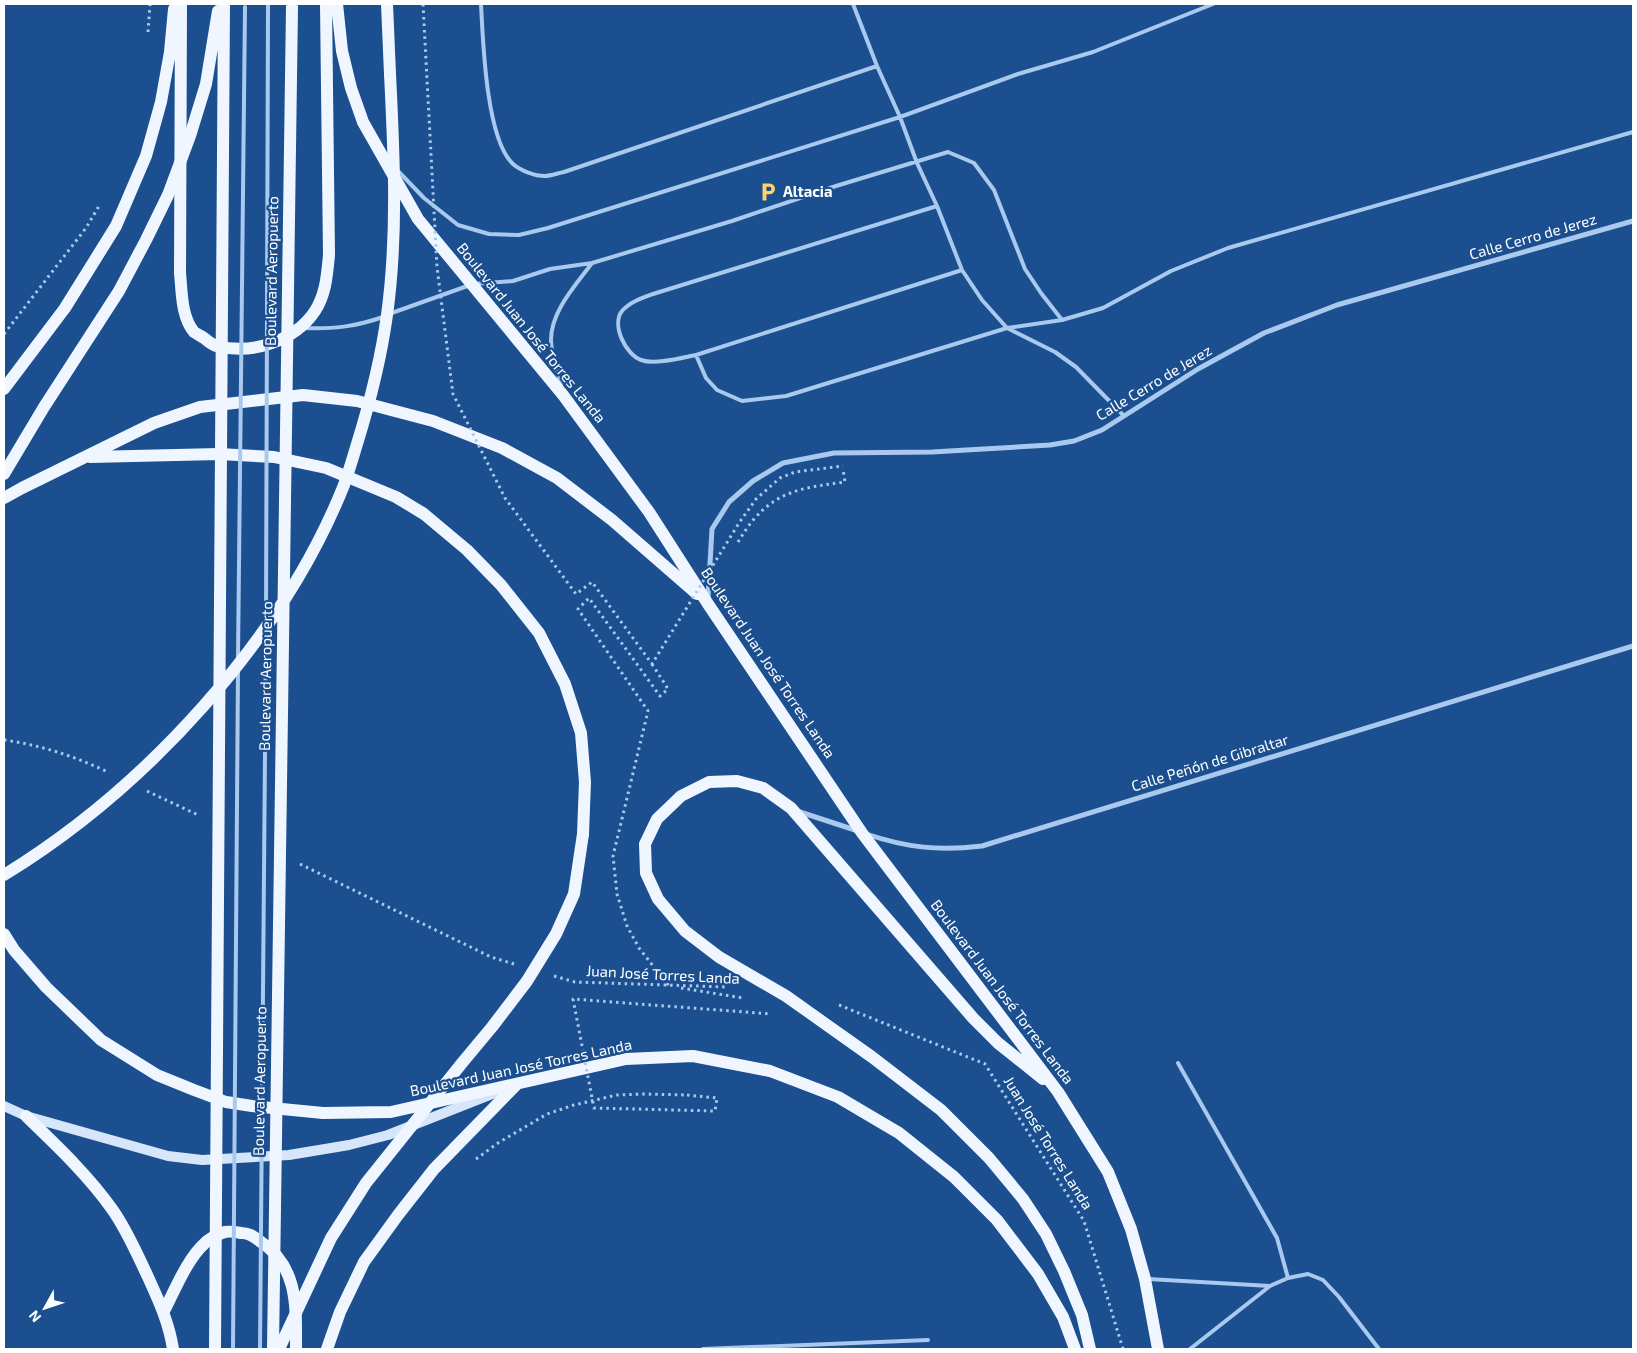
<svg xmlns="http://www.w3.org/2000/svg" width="1637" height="1353" viewBox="0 0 1637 1353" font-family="'Exo 2',sans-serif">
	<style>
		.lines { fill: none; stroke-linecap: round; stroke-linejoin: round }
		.path { stroke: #a9c9ee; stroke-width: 3; stroke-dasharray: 2.5 4; stroke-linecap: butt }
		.lane { stroke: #a9c9ee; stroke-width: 4 }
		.street { stroke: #a9c9ee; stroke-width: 5 }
		.secondary { stroke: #d6e6fa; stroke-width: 10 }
		.primary { stroke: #f0f6ff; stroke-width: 12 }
		.path-bridge { stroke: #a9c9ee; stroke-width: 3; stroke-dasharray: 2.5 4; stroke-linecap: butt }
		.lane-bridge { stroke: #a9c9ee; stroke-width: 4 }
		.primary-bridge { stroke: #f0f6ff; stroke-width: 12 }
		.labels { text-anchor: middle; stroke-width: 4.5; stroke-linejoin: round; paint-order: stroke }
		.poi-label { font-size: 15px; font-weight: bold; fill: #fff; stroke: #1b4f8f; text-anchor: start }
		.street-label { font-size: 15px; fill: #fff; stroke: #1b4f8f }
	</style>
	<rect width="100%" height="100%" fill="#1b4f8f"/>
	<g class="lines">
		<path class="path" d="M148,32L150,4
			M4,334L86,228L99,206
			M738,542C743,534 748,526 754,519C780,489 809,487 845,482L843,469
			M652,664L668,689L660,696L589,598L578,609L648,711L613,856L617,894L627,926L639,948L669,986
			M4,740C40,745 74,756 108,772
			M147,791L198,815
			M300,864L491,957L514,964
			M554,976L575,982L727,987
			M681,988L743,998
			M839,1005L985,1064L1084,1221L1123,1349
			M476,1159L498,1143L547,1114L574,1105L617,1095L645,1094L687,1095"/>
		<path class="lane" d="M481,4C483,41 486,139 513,164C521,171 535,176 545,176C551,176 558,173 564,172L877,66
			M853,4L877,66L900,117L917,163L937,206L962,270L982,300L1007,328L1055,352L1076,367L1124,416
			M268,9V4
			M398,171L424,198L458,225L489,234L519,235L548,228L900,117L1018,74L1093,52L1213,4
			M937,206L653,294C642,298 630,302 622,311C611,325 626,355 641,360C655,365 681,358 696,355L962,270
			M389,314L473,284L513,281L550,269L592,263L732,221L836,186L948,152L974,163L994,190L1025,269L1041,293L1062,320
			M304,328C334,329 354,327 383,317
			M696,355L706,378L717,390L742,401L786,396L1007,328L1062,320L1103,308L1171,271L1228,248L1633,132
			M561,386C558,373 551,353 551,340C551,311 576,285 592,263
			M1178,1063L1277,1238L1288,1278
			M1148,1279L1270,1286
			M703,1349L928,1340
			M1190,1349L1270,1286L1288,1278L1308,1274L1323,1280L1339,1297L1379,1349"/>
		<path class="street" d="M708,598L712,529L729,502L753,481L783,463L834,453L932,452L1050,445L1074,441L1102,430L1198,369L1264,333L1337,305L1633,221
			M797,811L858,831
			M866,834C908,848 939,851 982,846L1633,646"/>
		<path class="secondary" d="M4,1106L26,1116L168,1156L202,1160L289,1155L349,1145L388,1135L497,1092"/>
		<path class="primary" d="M181,4L180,273C182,292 181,316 194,332C197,334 201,336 204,338C208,341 212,345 217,346C252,355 295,341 315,311C326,294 327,275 329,255L326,4
			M337,4L342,51L351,88L363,122L418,219L563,395L649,512L708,604L862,833L1058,1092L1108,1172L1131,1229L1145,1279L1158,1349
			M387,4L390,74
			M4,389L65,308L116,226L146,156L161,102L170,52L174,9
			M90,457L219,454L274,457L326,468L396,497L424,514L467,550L501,585L539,633L565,684L581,733L585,782L583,834
			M4,498L22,488L154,423L200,407L303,395L357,401L433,421L502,448L557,478L612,520L697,594
			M4,934L14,950L46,987L101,1040L157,1075L194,1090L226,1102L252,1106L323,1113L391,1112L626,1059L693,1056L770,1071L838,1097L899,1133L954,1177L997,1220L1038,1274L1063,1317L1075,1349
			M1043,1079L998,1043L973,1018L791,808L763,788L737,781L709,782L681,796L657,819L645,844L646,873L658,899L685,931L719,957L786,996L872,1057L941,1110L989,1158L1023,1199L1046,1234L1064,1271L1082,1315L1090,1349
			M26,1116C56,1145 88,1175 112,1209C127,1230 137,1254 148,1277C159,1301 169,1323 173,1349
			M164,1311C175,1290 187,1259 205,1243C209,1239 220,1233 225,1232C230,1231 236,1232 241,1233C250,1233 254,1237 261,1242C299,1267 296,1309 296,1349
			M327,1349L340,1312L364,1262L398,1215L434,1169L517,1084"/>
		<path class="path-bridge" d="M423,4L437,267L453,394L505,498L576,594L592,582L652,664L739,523L756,499L780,478L795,472L843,466
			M687,1095L717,1098L715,1111L594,1108L573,999L771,1014"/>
		<path class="lane-bridge" d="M266,620L268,9
			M238,657L245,7
			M233,1349L238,669
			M260,1349L266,634"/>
		<path class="primary-bridge" d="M4,474L44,407L119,291L146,240L168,195L190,136L206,84L218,11
			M4,875C146,788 282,640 344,485C349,471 353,457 357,444C370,402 381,358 387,315C398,235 394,154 390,74
			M215,1349L224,4
			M273,1349L292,7
			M279,1349L331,1238L366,1183L462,1063L492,1027L527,981L556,934L574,894L583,834"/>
	</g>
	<defs>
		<symbol id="parking-bare" viewBox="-9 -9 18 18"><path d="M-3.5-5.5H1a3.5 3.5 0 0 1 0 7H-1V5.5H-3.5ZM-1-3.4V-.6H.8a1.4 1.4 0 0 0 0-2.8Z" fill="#ffd166" stroke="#1b4f8f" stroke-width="2.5" paint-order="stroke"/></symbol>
	</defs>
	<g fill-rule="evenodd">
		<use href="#parking-bare" x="754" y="178" width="28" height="28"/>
	</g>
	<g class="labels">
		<g class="poi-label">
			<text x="783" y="197">Altacia</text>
		</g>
		<g class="street-label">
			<text transform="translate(1533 237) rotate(-16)" y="5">Calle Cerro de Jerez</text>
			<text transform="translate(272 271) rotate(-89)" y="5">Boulevard Aeropuerto</text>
			<text transform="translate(531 333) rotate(51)" y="5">Boulevard Juan José Torres Landa</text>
			<text transform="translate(1154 383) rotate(-31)" y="5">Calle Cerro de Jerez</text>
			<text transform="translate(768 663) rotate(56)" y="5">Boulevard Juan José Torres Landa</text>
			<text transform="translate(266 676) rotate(-89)" y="5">Boulevard Aeropuerto</text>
			<text transform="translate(1210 763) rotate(-17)" y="5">Calle Peñón de Gibraltar</text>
			<text transform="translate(663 975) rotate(3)" y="5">Juan José Torres Landa</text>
			<text transform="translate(1002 992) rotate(53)" y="5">Boulevard Juan José Torres Landa</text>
			<text transform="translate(521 1068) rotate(-12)" y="5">Boulevard Juan José Torres Landa</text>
			<text transform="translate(260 1081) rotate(-89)" y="5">Boulevard Aeropuerto</text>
			<text transform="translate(1048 1143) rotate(58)" y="5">Juan José Torres Landa</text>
		</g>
	</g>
	<rect width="1637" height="1353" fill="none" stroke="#ffffff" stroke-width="10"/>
	<g transform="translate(45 1308) rotate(230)" stroke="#1b4f8f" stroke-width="4" paint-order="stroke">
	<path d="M0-4L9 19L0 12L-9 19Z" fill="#ffffff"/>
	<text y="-8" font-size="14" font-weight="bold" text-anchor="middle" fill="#ffffff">N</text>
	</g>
</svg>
